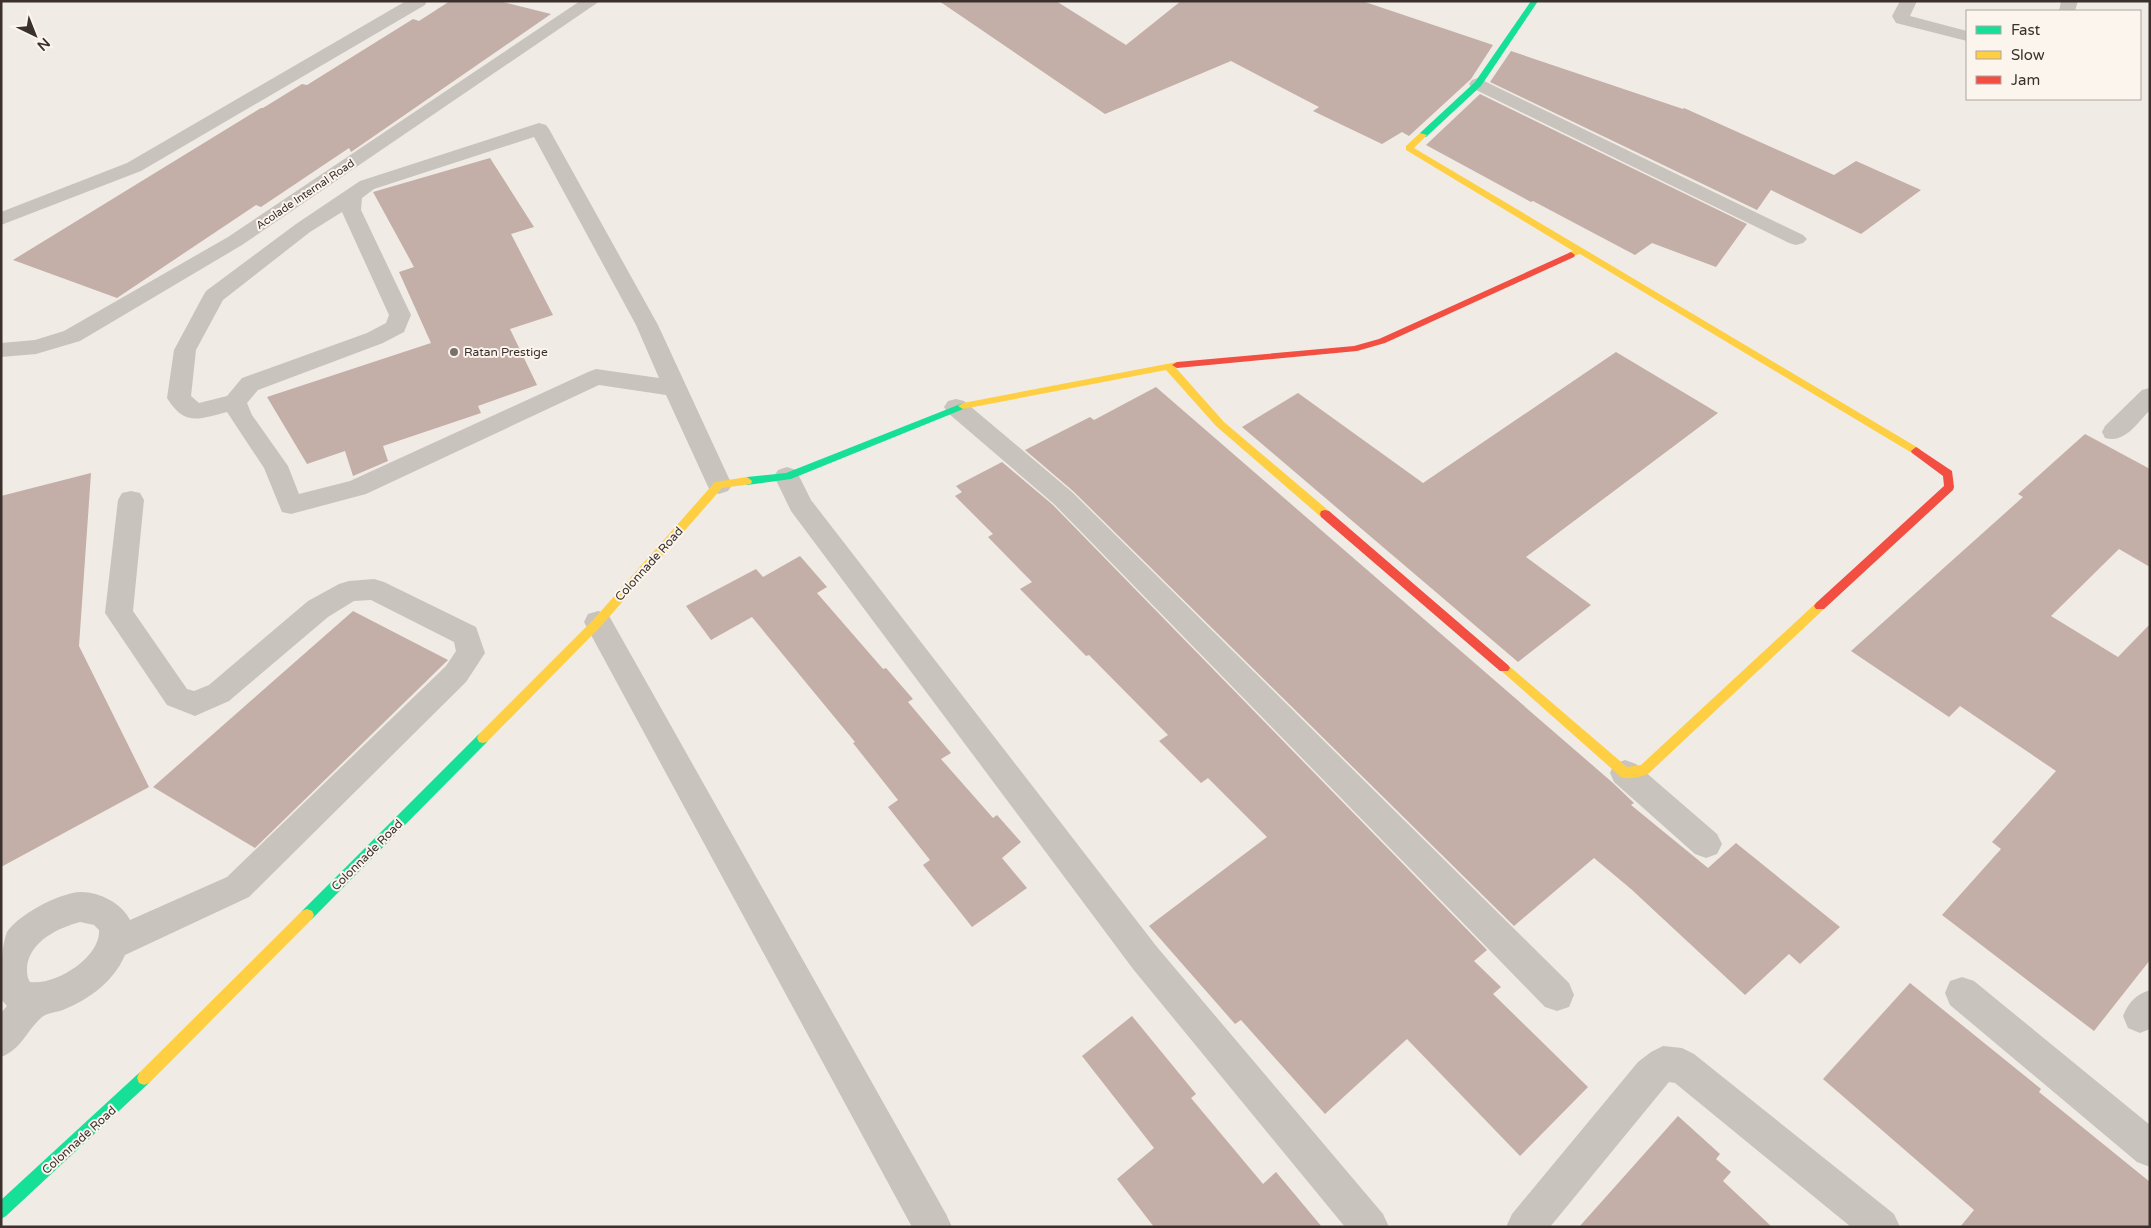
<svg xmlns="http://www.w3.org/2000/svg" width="2151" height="1228" viewBox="0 0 2151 1228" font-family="'Varela Round',sans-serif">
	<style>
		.building { fill: #c3afa7 }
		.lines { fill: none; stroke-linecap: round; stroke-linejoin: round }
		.lane { fill: #c9c3be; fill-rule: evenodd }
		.street { fill: #c9c3be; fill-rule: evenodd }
		.fast { fill: #16e098; fill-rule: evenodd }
		.slow { fill: #ffcf43; fill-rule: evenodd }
		.jam { fill: #f24e42; fill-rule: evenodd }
		.poi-dot { fill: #7a716c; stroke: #fbf5ee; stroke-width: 2 }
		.labels { text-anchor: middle; stroke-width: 4; stroke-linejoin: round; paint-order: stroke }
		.far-street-label { font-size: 11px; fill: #3b302b; stroke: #fbf5ee }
		.poi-label { font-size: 12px; fill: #3b302b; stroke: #fbf5ee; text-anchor: start }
		.street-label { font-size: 12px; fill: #3b302b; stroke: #fbf5ee }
	</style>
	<rect width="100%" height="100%" fill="#f0ebe5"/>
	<path class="building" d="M450,1H499L551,14L351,152L349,148L261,207L256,205L117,298L13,260L261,108H263L302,84L307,85L413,19L419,21Z
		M939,1H1056L1126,45L1181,1H1362L1493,45L1471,79L1409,136L1402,132L1382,144L1313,111L1319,107L1231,61L1105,114Z
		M1511,51L1683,109L1684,108L1834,175L1856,161L1921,190L1861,234L1771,190L1757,210L1490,82Z
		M1480,94L1747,224L1716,267L1652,243L1635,255L1533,201L1531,202L1426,145Z
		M490,158L534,227L511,234L553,315L510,329L537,385L478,406L481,413L383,446L388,461L353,476L345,451L307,464L267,397L431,343L399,272L414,267L373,192Z
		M1616,352L1718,413L1526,557L1591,605L1518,662L1242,427L1298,393L1423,483Z
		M1156,387L1613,783L1634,803L1631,805L1708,868L1736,843L1840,927L1800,964L1789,954L1745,995L1631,889L1594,858L1514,926L1073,491L1025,450L1090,417L1094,420Z
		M2085,434L2150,469V567L2119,549L2051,616L2118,657L2150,624V960L2094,1031L1942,915L2001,849L1992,842L2056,771L1960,706L1949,717L1851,651L2023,497L2018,494Z
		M1002,462L1053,505L1487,950L1474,961L1501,987L1493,994L1588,1087L1520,1156L1407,1039L1325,1114L1241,1020L1235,1024L1149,926L1267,837L1208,778L1201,783L1159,741L1168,735L1089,655L1086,656L1020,589L1032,582L988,537L993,534L955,496L962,492L956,486Z
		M91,473L79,646L149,787L1,867V496Z
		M800,556L827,587L817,593L883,669L886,668L913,699L908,702L951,753L941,759L993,818L997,815L1021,842L1002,858L1027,888L972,927L923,865L930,860L888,807L898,800L853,743L855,742L752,617L711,640L686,606L756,569L763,577Z
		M353,611L448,660L255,848L153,787Z
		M1910,983L2041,1089L2039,1092L2150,1182V1227H1960L1974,1210L1823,1079Z
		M1132,1016L1196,1094L1191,1098L1263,1184L1276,1172L1322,1227H1154L1117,1179L1154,1148L1082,1056Z
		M1678,1116L1720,1154L1716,1159L1731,1172L1723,1181L1772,1227H1579Z"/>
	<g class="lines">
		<path class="lane" d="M1478,78L1803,235L1807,239L1803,243L1796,245L1789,243L1472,88L1469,84L1472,80Z
			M539,123L546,125L549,129L658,325L732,485L728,491L719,494L710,491L666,395L599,385L366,494L291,514L282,512L264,468L227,412C199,419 185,427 167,398L174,350L203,296L206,291L296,224L360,181ZM534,137L636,325L659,378L596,369L588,372L350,481L299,494L288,466L252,415L247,403L258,390L383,343L404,332L411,315L361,210L362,198L374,189ZM342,212L389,315L386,323L367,333L242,378L227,396L199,403L191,396L196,350L223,300L310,232Z"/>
		<path class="street" d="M406,1H427L425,5L141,171L1,225V212L127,163Z
			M580,1H600L242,245L80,341L36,354L1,357V343L35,340L64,331L228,237Z
			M1900,1H1917L1910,16L1967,31V41L1896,23L1892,16Z
			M2061,1H2078L2075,11H2059Z
			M2150,388V410C2137,423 2125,444 2105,438L2102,432L2105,426L2142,390Z
			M956,399L964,401L1072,492L1569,983L1574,995L1569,1007L1557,1011L1545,1007L1054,504L948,413L944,407L948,401Z
			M787,467L796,470L811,500L1157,947L1383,1214L1389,1227H1345L1133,969L791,511L774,476L778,470Z
			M131,491L140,493L144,500L133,611L187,689L194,691L209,685L308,601L339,584L349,581L374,579L384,582L476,627L485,653L466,682L249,897L125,955C114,981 90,999 63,1010C57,1012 47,1013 42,1017C26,1031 22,1049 1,1057V1013L7,1006L1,999C1,979 0,950 7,932C19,914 58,894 79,892C98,891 122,903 130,920L227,877L446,666L456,651L454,642L371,600L354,601L328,617L229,701L195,716L167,705L105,613L118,500L122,493ZM80,922L94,925L99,930C101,957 55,986 30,982C27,977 27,973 27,967C30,941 58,928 80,922Z
			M598,611L608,614L946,1214L952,1227H912L584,622L588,614Z
			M1625,760L1636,764L1717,834L1722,844L1717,854L1706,858L1695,854L1614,782L1610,773L1614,764Z
			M1962,977L1974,981L2150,1125V1167L2137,1162L1950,1005L1945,993L1950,981Z
			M2150,990V1029L2140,1033L2128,1028L2123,1016C2129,1002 2135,995 2150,990Z
			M1663,1046L1682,1048L1694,1054L1894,1214L1900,1227H1851L1675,1083L1669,1082L1550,1227H1506L1512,1214L1638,1062L1651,1052Z"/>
		<path class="fast" d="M1531,1H1538L1481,86L1426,137H1420V133L1475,82Z
			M963,403L966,404L968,406L966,408L791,479L747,485L742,481L747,477L786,473Z
			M483,733L487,734L489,738L487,742L312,919L307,921L302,919L300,915L302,911L479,734Z
			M144,1071L149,1073L151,1078L149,1083L6,1216L1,1219V1200L139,1073Z"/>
		<path class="slow" d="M1420,133L1427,135L1414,148L1920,449L1921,451L1920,453H1912L1580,254L1568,257V253L1573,251L1406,150V146Z
			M1177,362L1182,365L1176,368L1224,422L1329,511L1330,514L1329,517H1321L1216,426L1166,370L963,409L958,406L963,403Z
			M747,477L752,481L751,484L722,488L602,625L487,742L483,743L479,742L477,738L479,734L594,619L715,482Z
			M1820,602L1824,603L1826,606L1824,609L1648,774C1640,777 1629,780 1621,777L1498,668L1500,665H1508L1627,767L1641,765L1816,603Z
			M307,909L312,911L314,915L312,919L149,1083L144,1085L139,1083L137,1078L139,1073L302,911Z"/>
		<path class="jam" d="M1571,252L1575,255L1574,257L1385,343L1357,351L1177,368L1172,365L1177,362L1354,346L1379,339Z
			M1916,447L1952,471L1954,487L1953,490L1824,609H1816L1814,606L1816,603L1944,486L1943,476L1912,453L1911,451Z
			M1325,510L1329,511L1508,665L1510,668L1508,671H1500L1321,517L1320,514L1321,511Z"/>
	</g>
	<circle class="poi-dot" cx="454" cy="352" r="5"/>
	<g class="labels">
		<g class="far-street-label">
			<text transform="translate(305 194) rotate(-34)" y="4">Acolade Internal Road</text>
		</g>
		<g class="poi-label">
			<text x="464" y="356">Ratan Prestige</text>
		</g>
		<g class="street-label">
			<text transform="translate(649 564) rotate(-48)" y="4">Colonnade Road</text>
			<text transform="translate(367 855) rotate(-45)" y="4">Colonnade Road</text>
			<text transform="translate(79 1140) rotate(-42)" y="4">Colonnade Road</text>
		</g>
	</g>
	<rect width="2151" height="1228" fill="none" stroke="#3b302b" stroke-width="5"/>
	<rect x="1966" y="10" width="175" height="90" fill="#fbf5ee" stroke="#aea6a0"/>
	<rect x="1976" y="26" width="25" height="8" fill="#16e098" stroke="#aea6a0"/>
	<text x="2011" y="35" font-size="15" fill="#3b302b">Fast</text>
	<rect x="1976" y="51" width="25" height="8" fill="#ffcf43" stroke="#aea6a0"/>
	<text x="2011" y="60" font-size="15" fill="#3b302b">Slow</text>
	<rect x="1976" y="76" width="25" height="8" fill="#f24e42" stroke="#aea6a0"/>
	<text x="2011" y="85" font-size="15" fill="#3b302b">Jam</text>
	<g transform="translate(35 35) rotate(137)" stroke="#fbf5ee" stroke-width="4" paint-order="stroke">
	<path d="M0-4L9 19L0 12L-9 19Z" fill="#3b302b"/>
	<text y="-8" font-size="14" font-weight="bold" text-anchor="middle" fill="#3b302b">N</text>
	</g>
</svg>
